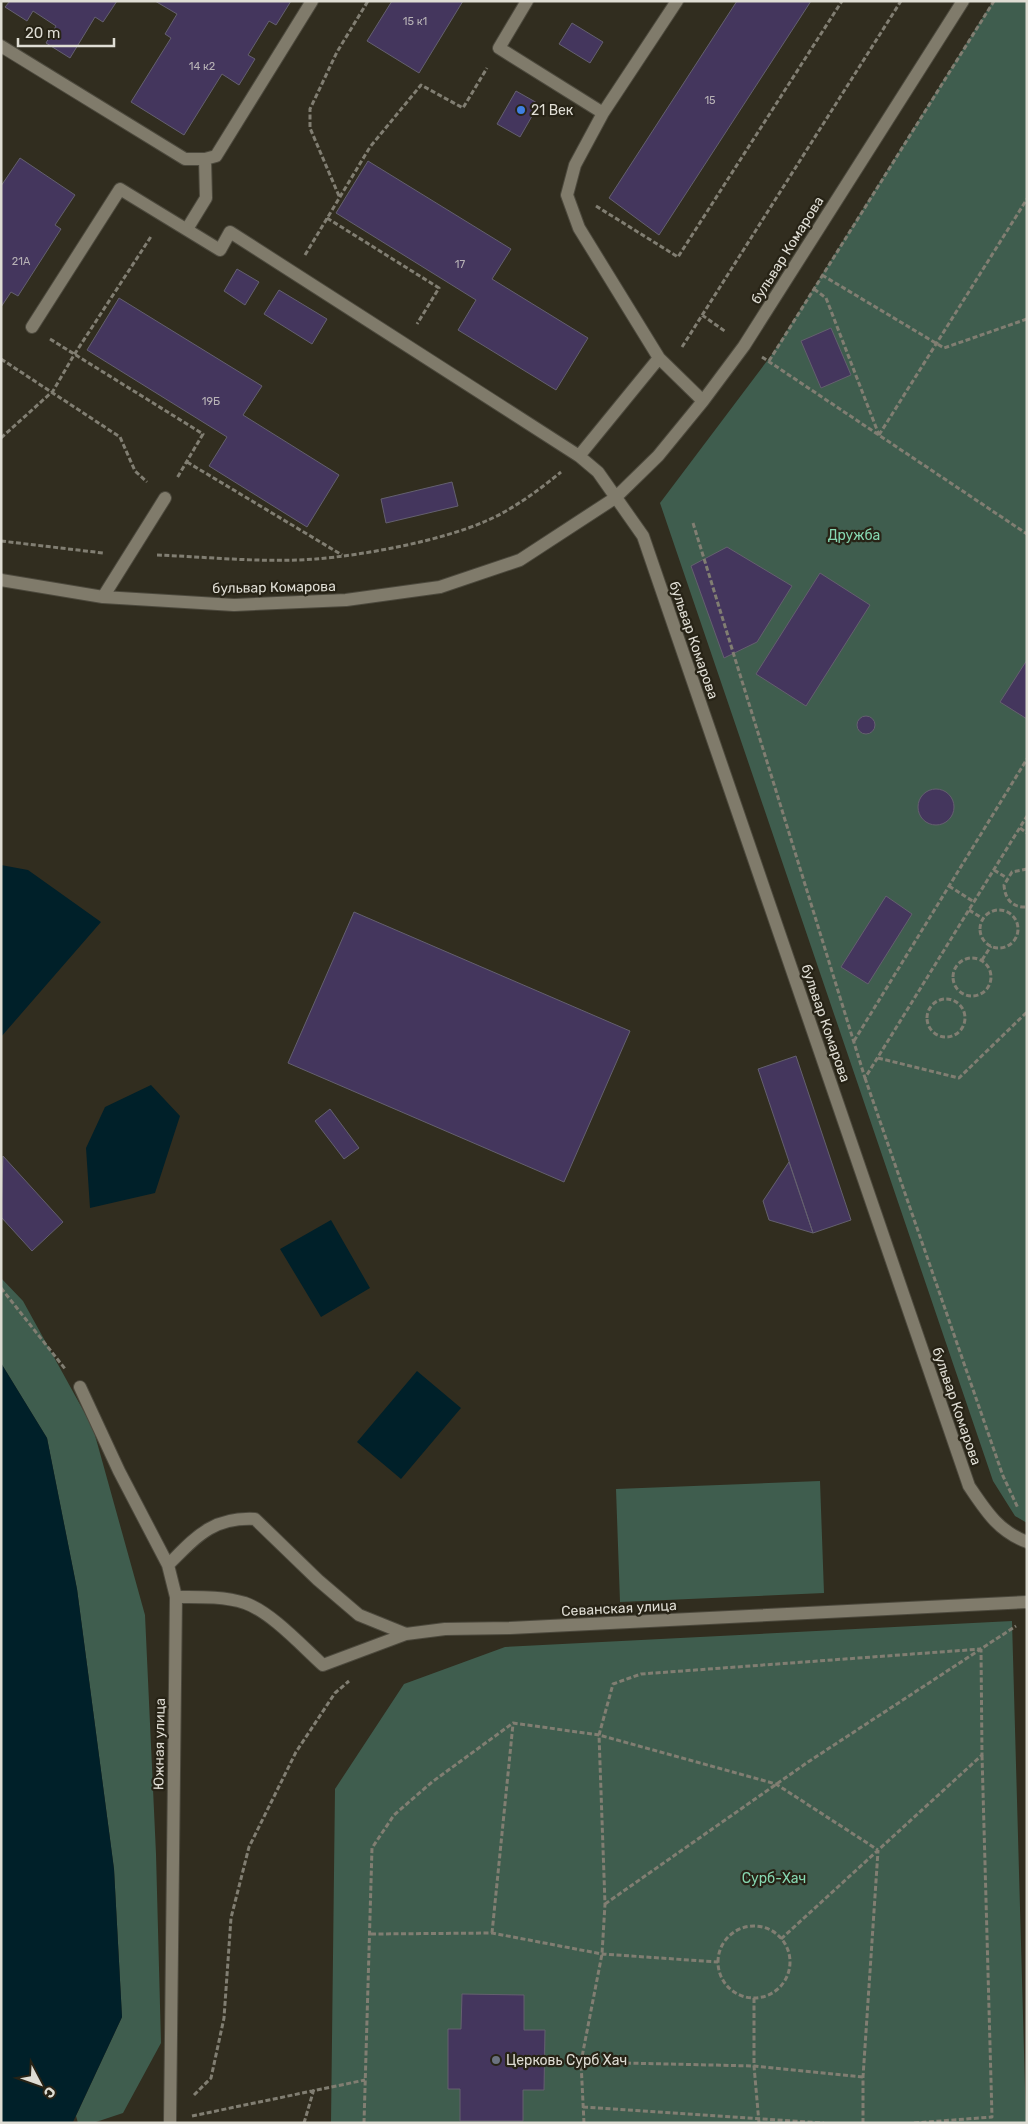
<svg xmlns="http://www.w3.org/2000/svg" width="1028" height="2124" viewBox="0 0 1028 2124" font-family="Rubik,sans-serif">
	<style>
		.green { fill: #3f5d4e }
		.water { fill: #002029 }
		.building { fill: #44365d; stroke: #64606f }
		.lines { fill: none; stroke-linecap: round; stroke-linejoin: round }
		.minor-casing { stroke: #4c493d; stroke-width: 14 }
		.path { stroke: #817e72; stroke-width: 3; stroke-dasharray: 5 2.5; stroke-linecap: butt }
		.minor { stroke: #807b6b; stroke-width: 12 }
		.shop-dot { fill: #3f7fe0; stroke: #272316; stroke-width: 2 }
		.worship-dot { fill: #6b7280; stroke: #272316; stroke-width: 2 }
		.labels { text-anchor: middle; stroke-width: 4.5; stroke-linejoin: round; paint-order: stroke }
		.number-label { font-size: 11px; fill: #b8b3b6 }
		.poi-label { font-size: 14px; fill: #dfddd4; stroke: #272316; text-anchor: start }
		.street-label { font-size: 14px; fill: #dfddd4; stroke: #272316 }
		.park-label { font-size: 14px; fill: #86d7b0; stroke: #272316 }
	</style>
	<rect width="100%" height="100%" fill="#312d1f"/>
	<path class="green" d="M993,1H1027V1523L1015,1516L993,1481L660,503L773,353Z
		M1,1278L23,1301L93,1428L145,1615L156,1854L161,2043L123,2113L93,2123H78L76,2116L122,2017L114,1869L77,1589L47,1438L1,1363Z
		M820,1481L824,1593L620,1602L616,1489Z
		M1012,1621L1026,2123H331L335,1789L404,1684L505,1647Z"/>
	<path class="water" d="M1,865L28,870L101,922L1,1037Z
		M151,1085L180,1116L155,1193L90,1208L86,1148L105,1107Z
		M331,1220L370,1288L321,1317L280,1249Z
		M1,1363L47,1438L77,1589L114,1869L122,2017L73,2122L70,2123H1Z
		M417,1371L461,1408L401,1479L357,1442Z"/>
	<path class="building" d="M10,1H117L103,22L95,17L70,58L46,43L56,26L33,11L27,21L5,7Z
		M155,1H291L276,25L269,21L248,55L255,59L239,85L222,74L184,135L131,102L171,38L165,34L177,14Z
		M392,1H463L419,73L367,41Z
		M737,1H811L659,235L609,198Z
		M572,23L603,42L590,63L559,44Z
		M516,91L539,104L520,137L497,124Z
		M20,158L75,195L55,225L61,229L18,296L11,292L1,307V186Z
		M368,161L511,249L492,279L588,338L556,390L458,330L476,300L336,213Z
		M237,269L259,282L245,305L224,291Z
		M279,290L327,319L312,344L264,314Z
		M119,298L262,386L243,415L339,475L307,527L209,466L227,437L87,350Z
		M831,328L851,375L821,388L801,341Z
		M452,482L458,506L386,523L381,499Z
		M727,547L792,586L757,642L724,658L691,566Z
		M820,573L870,605L806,706L756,674Z
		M1027,660V719L1000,702Z
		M857 725a9 9 0 1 1 18 0a9 9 0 1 1-18 0Z
		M918 807a18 18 0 1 1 36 0a18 18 0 1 1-36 0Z
		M886,896L912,914L868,984L841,967Z
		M354,912L630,1031L564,1182L288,1063Z
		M796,1056L851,1220L813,1233L758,1069Z
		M330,1109L359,1148L344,1159L315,1121Z
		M3,1156L63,1222L32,1251L1,1217Z
		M789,1162L813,1233L769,1220L763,1201Z
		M462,1994L524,1995V2030H545L544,2090H523V2121H460V2089H448V2029H461Z"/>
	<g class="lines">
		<defs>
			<path id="minor" d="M527,1L499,48L603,113
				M677,1L603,113L575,165L567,195L579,228L659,358L703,401
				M1,46L185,159H205L216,156L312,1
				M187,229L206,198L205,159
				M32,327L120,189L220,250L230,232L579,456L598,472L643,536L969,1486C986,1511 998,1531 1027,1542
				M579,456L659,358
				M1,580L103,597L234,605L346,600L440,587L520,560L615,498L658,456L703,401L744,346L963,1
				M103,597L165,498
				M80,1387L119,1471L168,1565L176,1597L170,2123
				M168,1565C196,1537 212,1517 255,1519L318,1580L359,1615L406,1634L445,1629L510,1628L1027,1602
				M176,1597C198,1597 223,1596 245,1603C271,1612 302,1646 323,1665L406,1634"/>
		</defs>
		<use href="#minor" class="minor-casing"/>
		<path class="path" d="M339,196L310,128V109L337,52L368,1
			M596,206L678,257L842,1
			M327,218L439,288L417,324
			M305,255L370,147L421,85L463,108L487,68
			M822,275L944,348L1027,319
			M814,289L826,298L879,435
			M702,315L726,332
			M50,339L203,434L177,478
			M682,347L901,1
			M762,357L1027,534
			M1,359L120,437L135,471L147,482
			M769,361L994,1
			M879,435L1027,199
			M1,438L53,391L74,355L152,235
			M187,462L342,555
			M693,523L865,1078L1027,816
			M1,541L103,553
			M157,555C209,557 264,563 316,559C364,555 441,541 486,521C512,510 539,490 561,472
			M1020,828L1027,833
			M1027,869L1012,872L1004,885C1005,899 1012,908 1027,907
			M994,870L1007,878
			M949,886L974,902
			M980 929a19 19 0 1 1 38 0a19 19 0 1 1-38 0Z
			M969,910L982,918
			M953 977a19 19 0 1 1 38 0a19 19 0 1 1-38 0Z
			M982,960L991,946
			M927 1018a19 19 0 1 1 38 0a19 19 0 1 1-38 0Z
			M854,1041L1027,759
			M878,1058L959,1078L1027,1012
			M865,1078L1003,1476L1018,1508
			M1,1288L66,1370
			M605,1904L808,1762L1016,1626
			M718 1962a36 36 0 1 1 72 0a36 36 0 1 1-72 0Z
			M492,1933L513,1724
			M371,1934L492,1933L602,1954L718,1962
			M781,1939L982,1755L981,1649
			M754,1998V2066L759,2123
			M581,2062L754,2066L863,2077
			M194,2095L211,2078L224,2018L231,1918L249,1847L296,1752L335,1693L349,1681
			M583,2107L824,2123
			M192,2116L365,2080
			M304,2123L314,2089
			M364,2123L372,1848L394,1815L432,1782L513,1723L599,1735L776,1784L878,1850
			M584,2123L581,2062L602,1954L605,1904L599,1735L613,1684L641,1674L981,1649
			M863,2123V2077L878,1851
			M914,2123L992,2117L982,1755"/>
		<use href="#minor" class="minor"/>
	</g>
	<circle class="shop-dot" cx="521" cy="110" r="5"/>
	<circle class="worship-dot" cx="496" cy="2060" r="5"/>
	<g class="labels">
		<g class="number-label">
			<text x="415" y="25">15 к1</text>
			<text x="202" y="70">14 к2</text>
			<text x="710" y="104">15</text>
			<text x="21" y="265">21А</text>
			<text x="460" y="268">17</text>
			<text x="211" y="405">19Б</text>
		</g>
		<g class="poi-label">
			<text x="531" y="115">21 Век</text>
			<text x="506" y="2065">Церковь Сурб Хач</text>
		</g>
		<g class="street-label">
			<text transform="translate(787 250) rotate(-58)" y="5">бульвар Комарова</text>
			<text transform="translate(274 587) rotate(-1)" y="5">бульвар Комарова</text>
			<text transform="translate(694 640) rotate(71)" y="5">бульвар Комарова</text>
			<text transform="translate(826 1023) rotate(71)" y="5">бульвар Комарова</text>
			<text transform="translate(957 1406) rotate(71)" y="5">бульвар Комарова</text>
			<text transform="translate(619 1608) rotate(-3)" y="5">Севанская улица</text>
			<text transform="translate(159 1744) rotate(-89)" y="5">Южная улица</text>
		</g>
		<g class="park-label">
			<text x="854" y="540">Дружба</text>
			<text x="774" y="1883">Сурб-Хач</text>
		</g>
	</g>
	<rect width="1028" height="2124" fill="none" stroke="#dfddd4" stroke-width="5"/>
	<g transform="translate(40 2084) rotate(131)" stroke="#272316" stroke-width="4" paint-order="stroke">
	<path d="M0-4L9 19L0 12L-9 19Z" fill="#dfddd4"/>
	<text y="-8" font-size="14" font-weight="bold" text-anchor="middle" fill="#dfddd4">С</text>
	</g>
	<path d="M18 38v8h96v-8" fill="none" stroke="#dfddd4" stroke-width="2.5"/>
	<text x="25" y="38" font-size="15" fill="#dfddd4" stroke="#272316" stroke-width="4" paint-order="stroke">20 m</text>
</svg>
